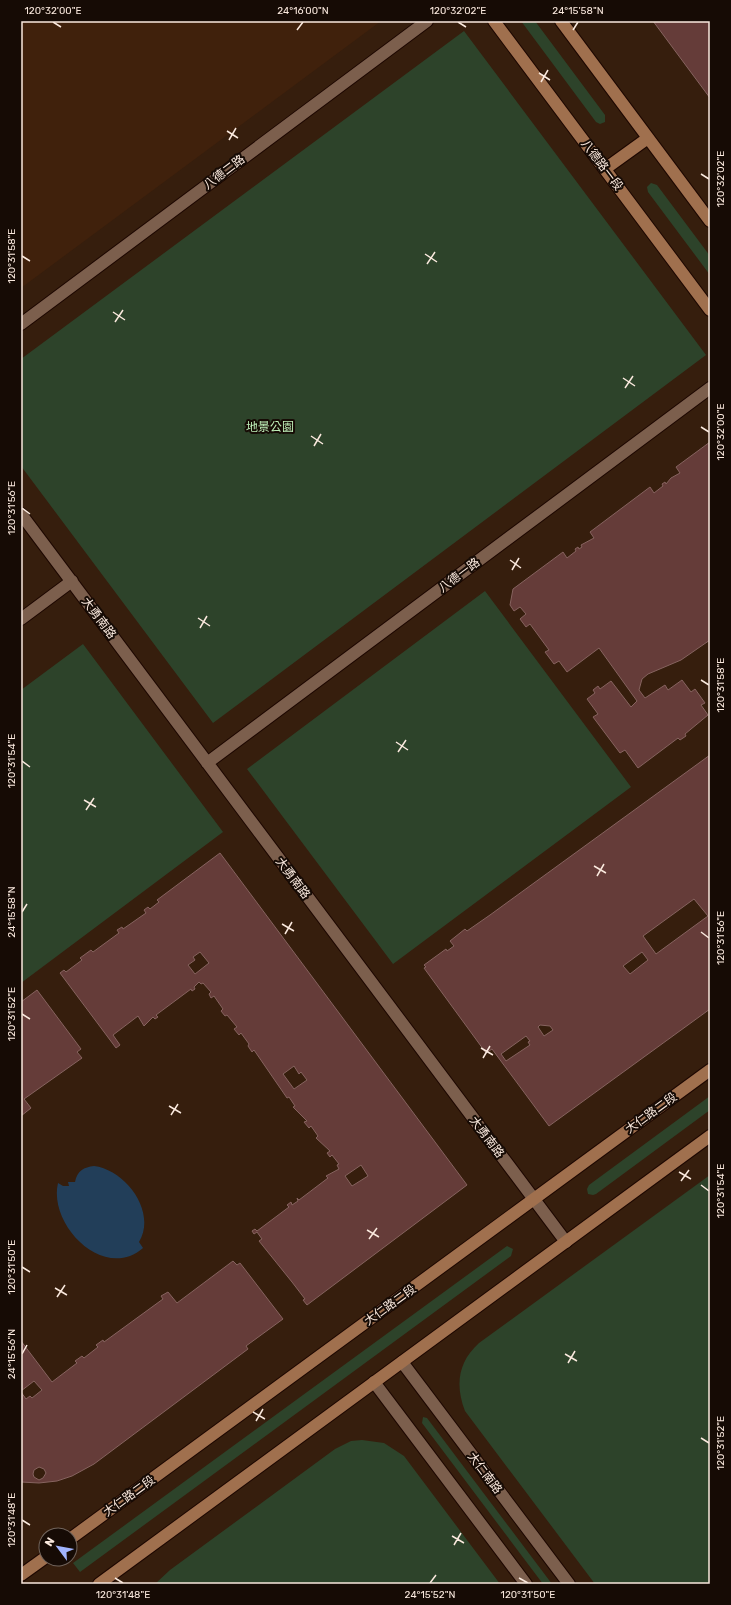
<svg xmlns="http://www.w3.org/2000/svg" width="731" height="1605" viewBox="0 0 731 1605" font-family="Rubik,'Noto Sans TC',sans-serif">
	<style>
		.built { fill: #40210c }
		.green { fill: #2d432a }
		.water { fill: #223e59 }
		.building { fill: #653c39; stroke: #86635f; fill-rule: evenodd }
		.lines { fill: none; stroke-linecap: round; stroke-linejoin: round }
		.street-casing { stroke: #1d0700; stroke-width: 14 }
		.secondary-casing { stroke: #1d0700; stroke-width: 14 }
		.street { stroke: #7c5f4d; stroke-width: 12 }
		.secondary { stroke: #a0704e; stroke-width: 12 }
		.ticks { fill: none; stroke: #fae9de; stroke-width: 1.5 }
		.labels { text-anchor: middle; stroke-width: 4; stroke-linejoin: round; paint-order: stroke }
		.street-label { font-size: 12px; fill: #fae9de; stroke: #160b05 }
		.park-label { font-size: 12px; fill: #bfefb8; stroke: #160b05 }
		.neatline { fill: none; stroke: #fae9de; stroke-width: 1.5 }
		.ticks-label { font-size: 10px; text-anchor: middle; fill: #fae9de }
	</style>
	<rect width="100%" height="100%" fill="#361e0d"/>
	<path class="built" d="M21,21H381L21,288Z"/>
	<path class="green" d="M521,21H535L605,115V122L600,124L596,122Z
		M464,31L706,355L213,723L21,466V359Z
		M651,183L657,185L710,256V275L648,192L647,187Z
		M485,591L631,787L393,964L247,769Z
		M83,644L223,832L21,983V690Z
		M710,1096V1110L596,1194L593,1195L588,1194L587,1189L589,1185Z
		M710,1175V1584H595L465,1411C455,1385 458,1362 479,1343Z
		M507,1246L513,1249L511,1256L80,1572L73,1563Z
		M423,1417L427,1418L552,1584H543L422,1423Z
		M362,1440L384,1443L404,1456L500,1584H155L170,1570L335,1449L351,1441Z"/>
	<path class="water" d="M94,1166C126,1170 157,1212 139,1242L143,1248C104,1282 48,1225 58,1183L63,1186H69L68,1182H75C77,1171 84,1167 94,1166Z"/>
	<path class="building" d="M653,21H710V98L690,71Z
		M710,442V640L681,660L648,674L642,679L639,690L645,698L665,685L668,690L682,680L691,692L695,689L705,703L701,705L708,715L685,734L686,736L680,740L678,738L638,768L625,750L620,753L593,717L598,714L587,699L595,693L593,690L598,686L600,689L611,681L631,707L637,701L599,648L567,672L559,661L554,664L545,652L549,650L530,624L526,627L520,619L526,614L520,607L514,611L510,605L513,589L563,552L567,558L576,551L575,549L578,547L579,549L582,547L581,545L594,538L590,532L650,487L654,493L663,486L662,484L665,482L666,484L671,478L680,473L676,467Z
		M710,755V1009L549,1126L492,1049L486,1053L424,968L426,967L424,965L446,949L447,951L454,946L450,941L465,929L467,931L490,915ZM694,899L708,916L656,954L643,936ZM642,952L648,960L630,974L623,966ZM540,1025L550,1026L553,1030L544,1036L538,1027ZM526,1036L530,1041L528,1042L530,1045L506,1061L501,1054Z
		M220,853L467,1185L307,1305L303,1300L305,1299L292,1282L259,1241L262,1239L257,1232L254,1234L252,1231L255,1229L257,1231L289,1207L287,1205L291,1202L292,1205L298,1201L297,1198L299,1200L328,1178L326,1176L339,1169L337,1165L339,1164L332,1155L330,1157L327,1153L330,1151L316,1138L318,1136L311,1126L309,1128L304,1122L307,1121L293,1107L295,1106L289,1097L287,1098L254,1050L252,1052L248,1046L249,1044L241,1033L239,1035L234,1029L237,1027L227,1015L225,1016L221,1011L223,1009L214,996L211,998L209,994L211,992L203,983L201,984L199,982L194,987L195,989L192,991L191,989L156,1015L158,1017L155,1019L153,1017L144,1026L138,1016L113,1035L120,1045L116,1048L60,973L64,970L66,972L82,960L80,958L91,950L93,952L119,933L117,930L122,927L123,929L146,913L144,910L148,907L150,909L159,902L157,900ZM200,952L209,963L195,974L188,965L195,960L193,957ZM294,1066L299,1074L301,1072L307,1080L294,1089L283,1074ZM361,1165L368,1176L352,1186L345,1176Z
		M37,990L81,1049L77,1052L82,1058L24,1099L31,1108L21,1116V1002Z
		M233,1261L237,1265L240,1263L283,1319L246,1346L248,1349L94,1464L72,1476L57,1481L39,1483L21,1482V1392L26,1399L30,1396L32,1398L42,1390L34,1381L21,1391V1341L52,1382L77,1363L75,1361L82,1356L84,1358L98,1347L96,1345L103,1340L104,1342L163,1299L161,1296L168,1292L177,1303ZM39,1467L44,1469L46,1473L43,1478L39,1480L34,1477L33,1474L34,1470Z"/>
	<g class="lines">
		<defs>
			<path id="street" d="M21,324L427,21
				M21,514L566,1242
				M21,619L72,581
				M207,763L710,388
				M402,1362L569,1584
				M374,1382L526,1584"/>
			<path id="secondary" d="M494,21L710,310
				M561,21L710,221
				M605,169L648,138
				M70,1539L710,1070
				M21,1575L46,1557
				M99,1584L710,1136"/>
		</defs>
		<use href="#street" class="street-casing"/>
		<use href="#secondary" class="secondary-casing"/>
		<use href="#street" class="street"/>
		<use href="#secondary" class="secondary"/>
	</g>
	<path class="ticks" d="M53,22L61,27M458,22L466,27M297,30L303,22M573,30L578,22M539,73L550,80M541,82L548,70M227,131L238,138M229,140L236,128M701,174L709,179M425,254L437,262M22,256L30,261M427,264L435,252M113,312L125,320M115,322L123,310M623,378L635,386M625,388L633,376M701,427L709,432M311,436L323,444M314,446L321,434M22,508L30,514M510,560L521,568M512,570L519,558M198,618L210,626M200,628L207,616M701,680L709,685M396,742L408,750M398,752L406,740M22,761L30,767M84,800L96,807M86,810L94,798M594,866L606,873M597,876L604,864M22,912L27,904M282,924L294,931M701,932L709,938M285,934L292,922M22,1014L30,1019M481,1048L493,1055M483,1058L490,1046M169,1106L181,1113M171,1115L178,1104M679,1172L691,1179M681,1181L689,1170M701,1185L709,1191M367,1230L379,1237M369,1239L377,1228M22,1267L30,1272M55,1288L67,1295M57,1297L65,1285M22,1354L27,1345M565,1354L577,1361M568,1363L575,1351M253,1412L265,1419M256,1421L263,1409M701,1438L709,1443M22,1520L30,1525M452,1536L464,1543M454,1545L461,1533M115,1578L123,1583M519,1578L528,1583M430,1583L436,1575"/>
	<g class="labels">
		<g class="street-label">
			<text transform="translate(602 165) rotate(53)" y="4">八德路一段</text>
			<text transform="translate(224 172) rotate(-37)" y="4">八德二路</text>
			<text transform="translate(459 575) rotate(-37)" y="4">八德一路</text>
			<text transform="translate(99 618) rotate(53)" y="4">大勇南路</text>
			<text transform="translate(293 878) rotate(53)" y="4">大勇南路</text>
			<text transform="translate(651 1113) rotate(-36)" y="4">大仁路二段</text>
			<text transform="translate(487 1137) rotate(53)" y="4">大勇南路</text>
			<text transform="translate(390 1305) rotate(-36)" y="4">大仁路二段</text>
			<text transform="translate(485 1473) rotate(53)" y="4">大仁南路</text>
			<text transform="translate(129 1496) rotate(-36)" y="4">大仁路二段</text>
		</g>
		<g class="park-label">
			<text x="270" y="431">地景公園</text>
		</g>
	</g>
	<rect width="731" height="1605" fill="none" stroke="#160b05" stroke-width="44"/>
	<g transform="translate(58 1547) rotate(302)"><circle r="19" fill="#160b05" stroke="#71645c"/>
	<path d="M0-3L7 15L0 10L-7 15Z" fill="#a0b3fd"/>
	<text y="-6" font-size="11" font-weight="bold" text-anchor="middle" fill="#fae9de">N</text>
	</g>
	<rect x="22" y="22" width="687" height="1561" class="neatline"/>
	<g class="ticks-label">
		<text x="53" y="14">120°32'00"E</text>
		<text x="303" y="14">24°16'00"N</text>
		<text x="458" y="14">120°32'02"E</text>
		<text x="578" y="14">24°15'58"N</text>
		<text transform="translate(720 179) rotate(-90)" y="4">120°32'02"E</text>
		<text transform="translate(11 256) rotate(-90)" y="4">120°31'58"E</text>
		<text transform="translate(720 432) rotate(-90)" y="4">120°32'00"E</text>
		<text transform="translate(11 508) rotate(-90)" y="4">120°31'56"E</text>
		<text transform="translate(720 685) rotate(-90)" y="4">120°31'58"E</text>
		<text transform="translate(11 761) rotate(-90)" y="4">120°31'54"E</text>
		<text transform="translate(11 912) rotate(-90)" y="4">24°15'58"N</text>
		<text transform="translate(720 938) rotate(-90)" y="4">120°31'56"E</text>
		<text transform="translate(11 1014) rotate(-90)" y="4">120°31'52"E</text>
		<text transform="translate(720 1191) rotate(-90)" y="4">120°31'54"E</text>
		<text transform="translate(11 1267) rotate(-90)" y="4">120°31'50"E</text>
		<text transform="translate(11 1354) rotate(-90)" y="4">24°15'56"N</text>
		<text transform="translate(720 1443) rotate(-90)" y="4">120°31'52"E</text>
		<text transform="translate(11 1520) rotate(-90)" y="4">120°31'48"E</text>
		<text x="123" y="1598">120°31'48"E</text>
		<text x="430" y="1598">24°15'52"N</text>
		<text x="528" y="1598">120°31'50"E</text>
	</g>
</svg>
